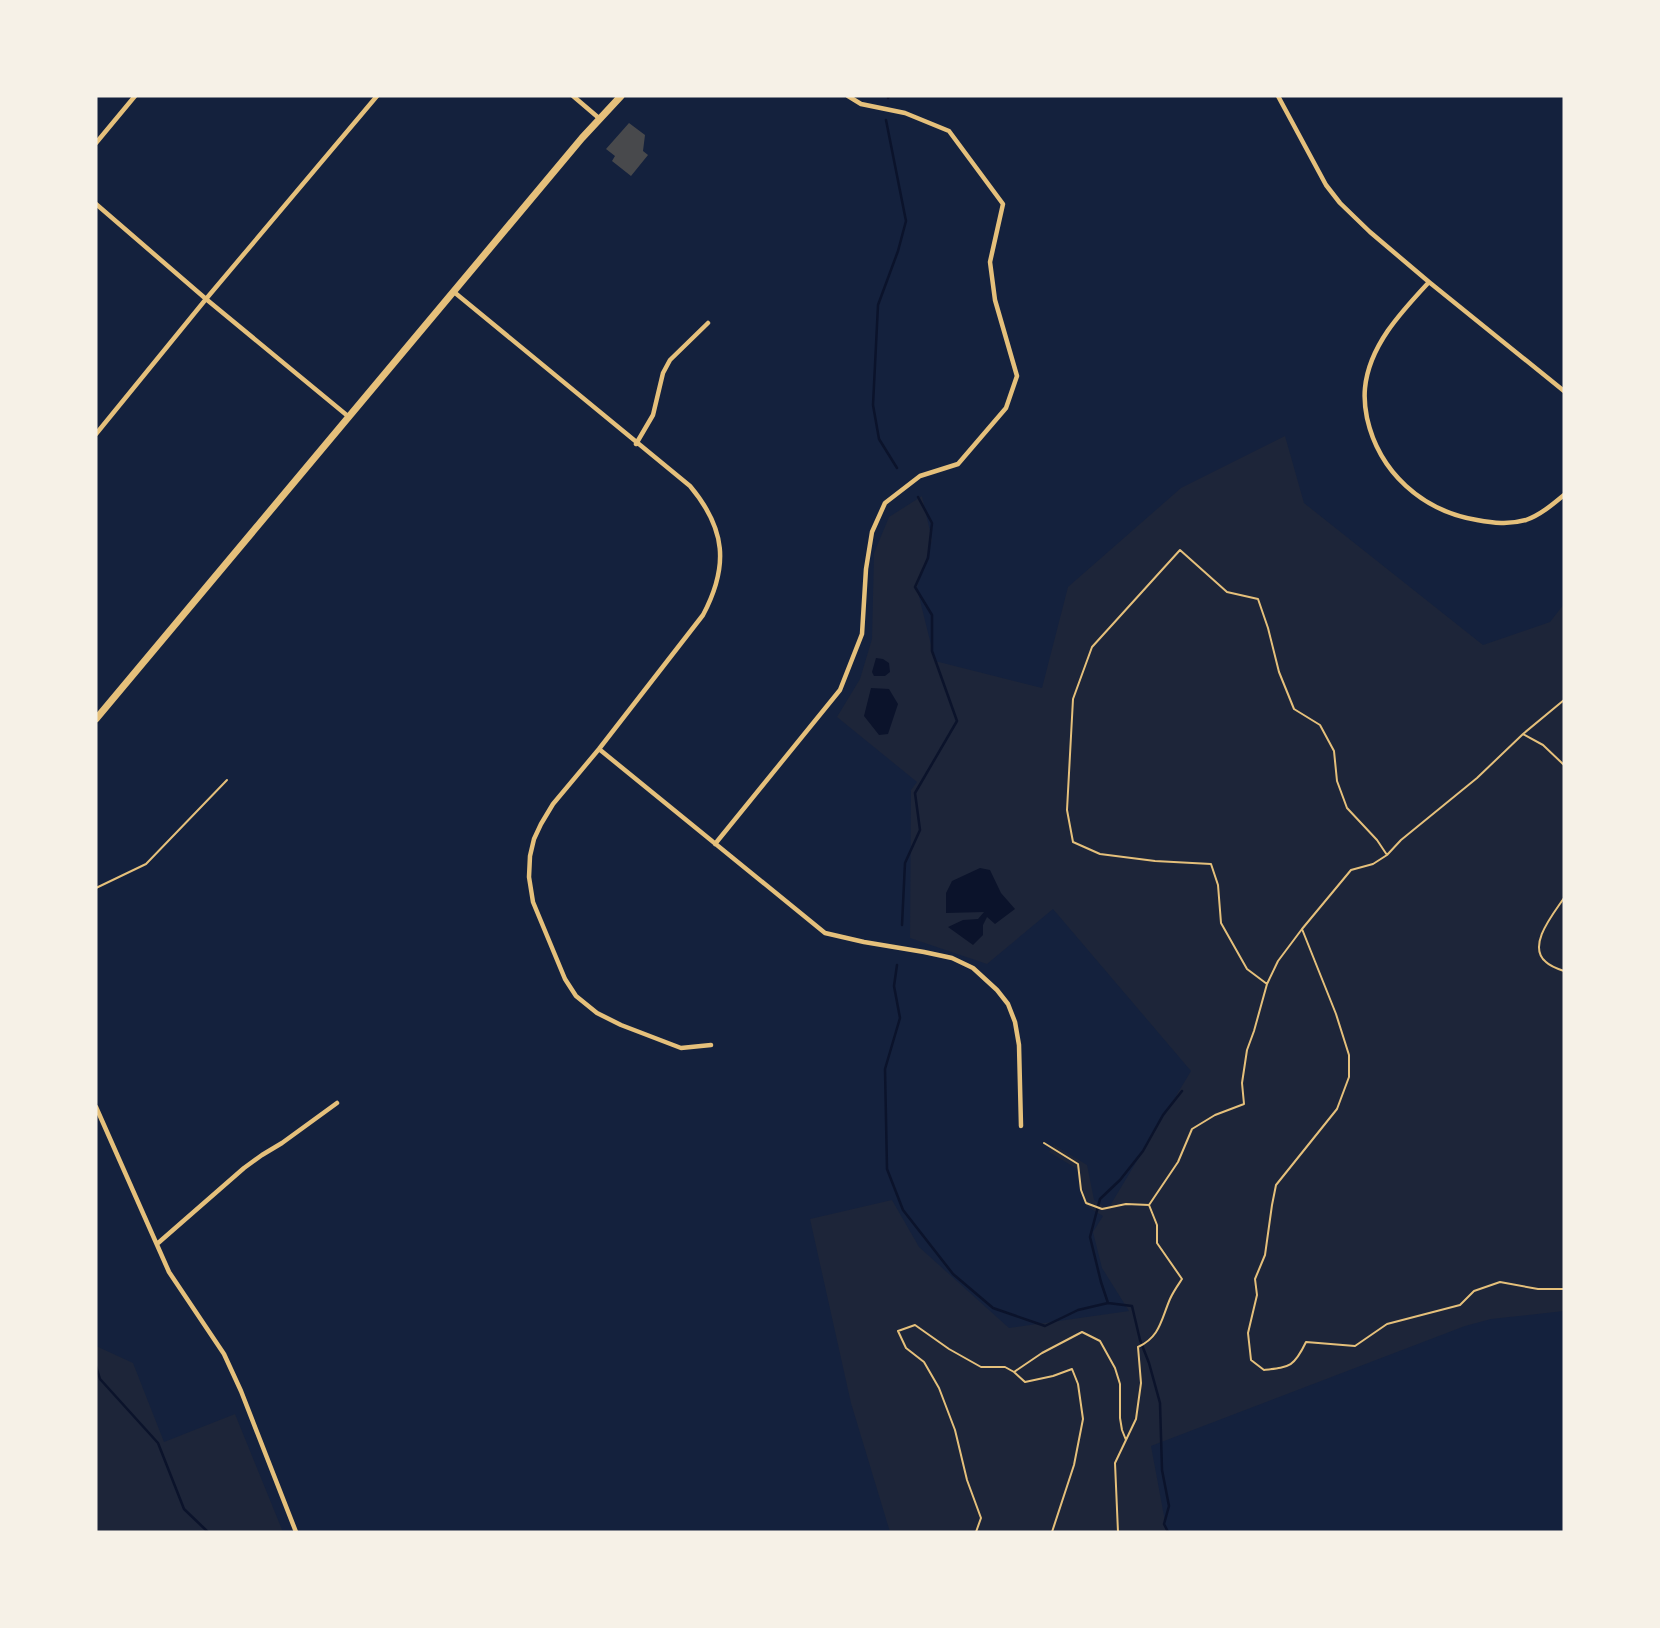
<svg xmlns="http://www.w3.org/2000/svg" width="1660" height="1628" viewBox="0 0 1660 1628" font-family="'Nunito Sans',sans-serif">
	<style>
		.green { fill: #1d2539 }
		.water { fill: #0b132b }
		.lines { fill: none; stroke-linecap: round; stroke-linejoin: round }
		.stream { stroke: #0b132b; stroke-width: 2.5 }
		.building { fill: #48494c }
		.path { stroke: #e5c07b; stroke-width: 2 }
		.service { stroke: #e5c07b; stroke-width: 2 }
		.minor { stroke: #e5c07b; stroke-width: 4.5 }
		.primary { stroke: #e5c07b; stroke-width: 7 }
	</style>
	<rect width="100%" height="100%" fill="#14213d"/>
	<path class="green" d="M1285,436L1304,503L1483,645L1550,622L1564,604V1311L1491,1319L1465,1326L1151,1446L1167,1532H890L851,1403L810,1219L892,1200L919,1247L1009,1328L1129,1311L1102,1268L1093,1232L1103,1216L1086,1206L1079,1170L1049,1152L1054,1145L1087,1165L1094,1200L1108,1209L1191,1071L1053,909L987,964L910,938L911,790L917,782L837,717L860,679L872,639L874,553L889,517L922,496L932,540L917,588L935,661L1042,688L1068,587L1181,488Z
		M96,1346L133,1363L164,1442L235,1414L283,1532H96Z"/>
	<path class="water" d="M876,658L883,659L889,663L890,672L885,676H874L872,672Z
		M871,688L889,689L898,704L888,734L879,735L864,716Z
		M980,868L990,870L1001,893L1015,909L995,924L987,917L983,925V935L973,945L948,927L963,920L978,919L984,912L946,913V893L952,881Z"/>
	<g class="lines">
		<path class="stream" d="M888,98L889,96
			M886,120L906,221L898,251L878,305L873,405L879,439L897,468
			M902,925L905,863L920,830L915,793L957,721L932,651V615L915,587L928,558L932,523L918,497
			M897,965L894,986L900,1018L885,1069L887,1169L903,1210L953,1274L993,1308L1045,1326L1078,1310L1108,1303
			M96,1366L100,1379L158,1443L184,1509L208,1532
			M1168,1532L1164,1524L1169,1506L1162,1470L1160,1403L1149,1363L1140,1340L1132,1306L1108,1303L1101,1282L1090,1237L1100,1199L1120,1180L1143,1151L1163,1115L1182,1091"/>
	</g>
	<path class="building" d="M629,123L645,135L643,151L648,155L631,176L612,161L615,156L606,149Z"/>
	<g class="lines">
		<path class="path" d="M1564,700L1523,734L1477,778L1401,840L1387,855L1373,864L1351,870L1302,929L1336,1014L1349,1055V1077L1337,1109L1276,1185L1272,1205L1265,1255L1255,1279L1257,1295L1248,1333L1251,1360L1264,1370C1290,1367 1294,1367 1306,1342L1355,1346L1387,1324L1460,1305L1474,1291L1500,1282L1538,1289H1564
			M1523,734L1543,745L1564,765
			M1564,898C1554,913 1526,946 1546,962C1550,966 1558,969 1564,971
			M1267,984L1247,969L1221,923L1218,885L1211,864L1155,861L1100,854L1073,842L1067,810L1073,699L1092,647L1180,550L1227,592L1258,599L1268,628L1279,672L1294,709L1320,725L1334,751L1337,781L1347,808L1377,840L1387,855
			M1044,1143L1078,1164L1081,1190L1086,1203L1102,1209L1126,1204L1149,1205
			M976,1532L981,1518L967,1480L955,1430L939,1388L924,1362L906,1348L898,1331L915,1325L949,1349L981,1367H1005L1014,1372
			M1052,1532L1074,1465L1083,1419L1078,1384L1072,1369L1053,1376L1025,1382L1014,1372L1042,1353L1082,1332L1100,1341L1115,1368L1120,1384V1418L1122,1430L1126,1440
			M1118,1532L1115,1463L1136,1419L1141,1383L1138,1347C1160,1337 1161,1320 1170,1299C1173,1292 1178,1285 1182,1279L1157,1243V1225L1149,1205L1178,1162L1192,1129L1215,1115L1244,1104L1242,1083L1247,1050L1254,1031L1267,984L1278,961L1302,929"/>
		<path class="service" d="M96,888L146,864L227,780"/>
		<path class="minor" d="M573,96L600,119
			M1278,96L1326,185L1340,203L1370,232L1429,282L1564,391
			M96,143L135,96
			M96,204L206,299L349,417
			M1429,282C1401,312 1369,346 1365,388C1364,398 1365,408 1367,418C1379,472 1422,511 1477,520C1493,523 1509,525 1526,520C1540,515 1552,505 1564,495
			M454,292L690,486C726,529 729,566 703,615L599,749L553,804L541,824L534,839L530,856L529,877L533,902L565,979L576,996L597,1013L621,1025L681,1048L711,1045
			M96,434L206,299L377,96
			M636,444L653,415L663,373L670,360L708,323
			M599,749L825,933L864,942L924,952L952,958L973,968L997,990L1008,1004L1015,1022L1019,1045L1021,1126
			M715,844L840,690L862,634L866,569L872,532L885,503L920,476L958,464L1006,408L1017,376L995,300L990,262L1003,204L949,131L905,113L861,104L848,96
			M96,1107L169,1272L224,1354L241,1391L296,1532
			M157,1244L244,1168L262,1155L282,1143L337,1103"/>
		<path class="primary" d="M96,719L582,138L621,96"/>
	</g>
	<rect width="1660" height="1628" fill="none" stroke="#f6f1e7" stroke-width="195"/>
</svg>
